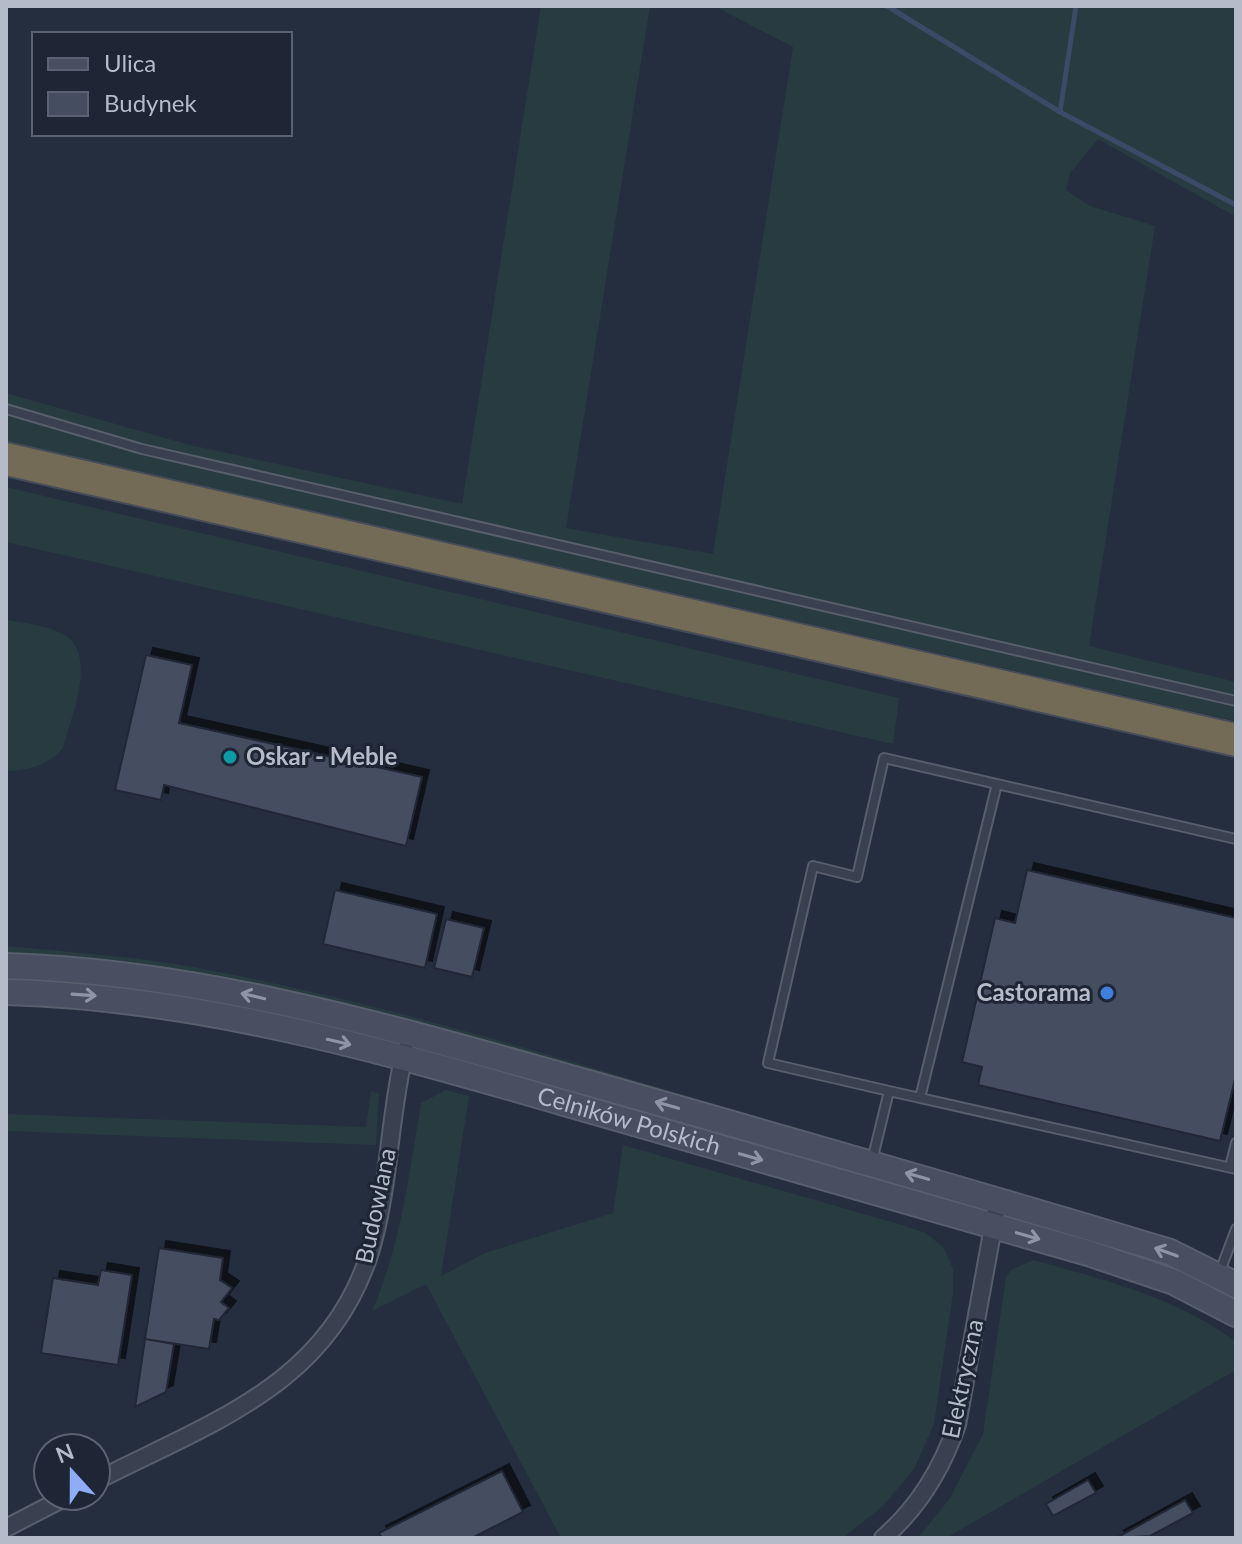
<svg xmlns="http://www.w3.org/2000/svg" width="1242" height="1544" viewBox="0 0 1242 1544" font-family="Lato,sans-serif">
	<style>
		.grass { fill: #273b40 }
		.lines { fill: none; stroke-linecap: round; stroke-linejoin: round }
		.stream { stroke: #3b4a67; stroke-width: 5 }
		.building { fill: #444e60; stroke: #202736; stroke-width: 2; filter: url(#shadow) }
		.lane-casing { stroke: #575e6c; stroke-width: 12 }
		.street-casing { stroke: #575e6c; stroke-width: 20 }
		.secondary-casing { stroke: #575e6c; stroke-width: 28 }
		.highway-casing { stroke: #444b59; stroke-width: 36 }
		.lane { stroke: #39404f; stroke-width: 8 }
		.street { stroke: #39404f; stroke-width: 16 }
		.secondary { stroke: #474f61; stroke-width: 24 }
		.highway { stroke: #746b56; stroke-width: 32 }
		.oneway { stroke: #8e95a5 }
		.culture-dot { fill: #0f9aa8; stroke: #1e2534; stroke-width: 3 }
		.shop-dot { fill: #3f7fe0; stroke: #1e2534; stroke-width: 3 }
		.labels { text-anchor: middle; stroke-width: 6; stroke-linejoin: round; paint-order: stroke }
		.poi-label { font-size: 24px; font-weight: bold; fill: #b5bbc9; stroke: #1e2534; text-anchor: start }
		.street-label { font-size: 24px; fill: #b5bbc9; stroke: #1e2534 }
	</style>
	<defs>
		<filter id="shadow"><feDropShadow dx="7" dy="-7" stdDeviation="0" flood-color="#0009"/></filter>
	</defs>
	<rect width="100%" height="100%" fill="#252e3f"/>
	<path class="grass" d="M541,6H650L566,528L713,554L793,47L714,6H1236V217L1098,139L1070,173L1066,190L1090,206L1155,226L1089,646L1236,682V721L6,441V393L190,445L462,504Z
		M6,487L899,698L893,744L6,542Z
		M6,620C24,623 44,625 61,633C100,652 71,716 63,748C48,766 29,770 6,771Z
		M6,946C68,952 131,956 193,967C419,1008 637,1085 859,1145L225,979L115,962L6,957Z
		M446,1090L469,1096L441,1276L485,1253L613,1213L623,1145L902,1225L926,1233L944,1248L953,1269V1293L934,1424L914,1469L883,1506L843,1538H561L426,1284L372,1311C401,1244 409,1175 421,1103Z
		M371,1091L379,1094L376,1145L6,1131V1114L366,1127Z
		M1033,1260C1105,1280 1176,1297 1236,1342V1370L946,1538H918L950,1498L983,1434L1006,1277L1011,1270Z"/>
	<g class="lines">
		<path class="stream" d="M887,6L1060,112L1236,205
			M1060,112L1076,6"/>
	</g>
	<path class="building" d="M146,655L192,665L179,723L422,777L406,846L164,785L161,800L115,790Z
		M1027,870L1236,918V1075L1220,1141L978,1085L982,1067L962,1062L995,918L1015,923Z
		M335,890L437,914L425,968L323,944Z
		M446,919L484,928L472,977L434,968Z
		M159,1248L223,1258L220,1280L232,1288L221,1302L229,1308L219,1320L214,1319L209,1349L145,1339Z
		M101,1270L132,1275L118,1365L41,1353L53,1278L98,1285Z
		M145,1339L174,1344L166,1392L135,1407Z
		M502,1471L523,1512L472,1538H382L379,1533Z
		M1088,1480L1096,1493L1053,1516L1046,1504Z
		M1185,1500L1193,1513L1150,1536L1116,1538Z"/>
	<g class="lines">
		<defs>
			<path id="lane" d="M6,409L142,449L1236,701
				M889,1091L768,1063L813,866L857,877L884,758L1236,839
				M920,1098L997,784
				M872,1161L889,1091L1236,1169
				M1230,1167L1236,1143
				M1219,1274L1236,1229"/>
			<path id="street" d="M96,1481C211,1422 330,1385 371,1249C390,1184 389,1115 405,1050
				M6,1528L68,1496
				M883,1538C918,1508 942,1468 957,1425L998,1200"/>
			<g id="secondary">
				<path d="M6,966C209,972 402,1031 596,1085C788,1140 980,1194 1170,1252L1236,1285"/>
				<path id="s1" d="M6,992C201,997 388,1052 575,1106C746,1155 917,1204 1088,1253L1174,1282L1236,1314"/>
			</g>
			<path id="highway" d="M6,459L1236,740"/>
		</defs>
		<use href="#lane" class="lane-casing"/>
		<use href="#street" class="street-casing"/>
		<use href="#secondary" class="secondary-casing"/>
		<use href="#highway" class="highway-casing"/>
		<use href="#lane" class="lane"/>
		<use href="#street" class="street"/>
		<use href="#secondary" class="secondary"/>
		<use href="#highway" class="highway"/>
	</g>
	<defs><path id="oneway-shaft" d="M-6 0H5M1.5-3L5.5 0L1.5 3" fill="none" stroke-width="1.6" stroke-linecap="round" stroke-linejoin="round" transform="scale(2)"/></defs>
	<g class="oneway">
		<use href="#oneway-shaft" transform="translate(84 995) rotate(4)"/>
		<use href="#oneway-shaft" transform="translate(253 996) rotate(-167)"/>
		<use href="#oneway-shaft" transform="translate(339 1042) rotate(13)"/>
		<use href="#oneway-shaft" transform="translate(667 1105) rotate(-164)"/>
		<use href="#oneway-shaft" transform="translate(751 1157) rotate(16)"/>
		<use href="#oneway-shaft" transform="translate(917 1176) rotate(-164)"/>
		<use href="#oneway-shaft" transform="translate(1028 1236) rotate(16)"/>
		<use href="#oneway-shaft" transform="translate(1166 1252) rotate(-160)"/>
	</g>
	<circle class="culture-dot" cx="230" cy="757" r="8"/>
	<circle class="shop-dot" cx="1107" cy="993" r="8"/>
	<g class="labels">
		<g class="poi-label">
			<text x="246" y="765">Oskar - Meble</text>
			<text x="1091" y="1001" text-anchor="end">Castorama</text>
		</g>
		<g class="street-label">
			<text dy="8" stroke="none"><textPath href="#s1" startOffset="638">Celników Polskich</textPath></text>
			<text transform="translate(376 1206) rotate(-78)" y="8">Budowlana</text>
			<text transform="translate(963 1379) rotate(-78)" y="8">Elektryczna</text>
		</g>
	</g>
	<rect width="1242" height="1544" fill="none" stroke="#b5bbc9" stroke-width="16"/>
	<rect x="32" y="32" width="260" height="104" fill="#1e2534" stroke="#5a6170" stroke-width="2"/>
	<rect x="48" y="58" width="40" height="12" fill="#474f61" stroke="#5a6170" stroke-width="2"/>
	<text x="104" y="72" font-size="24" fill="#b5bbc9">Ulica</text>
	<rect x="48" y="92" width="40" height="24" fill="#444e60" stroke="#5a6170" stroke-width="2"/>
	<text x="104" y="112" font-size="24" fill="#b5bbc9">Budynek</text>
	<g transform="translate(72 1472) rotate(339)"><circle r="38" fill="#1e2534" stroke="#5a6170" stroke-width="2"/>
	<path d="M0-6L14 30L0 20L-14 30Z" fill="#8eadf6"/>
	<text y="-12" font-size="22" font-weight="bold" text-anchor="middle" fill="#b5bbc9">N</text>
	</g>
</svg>
